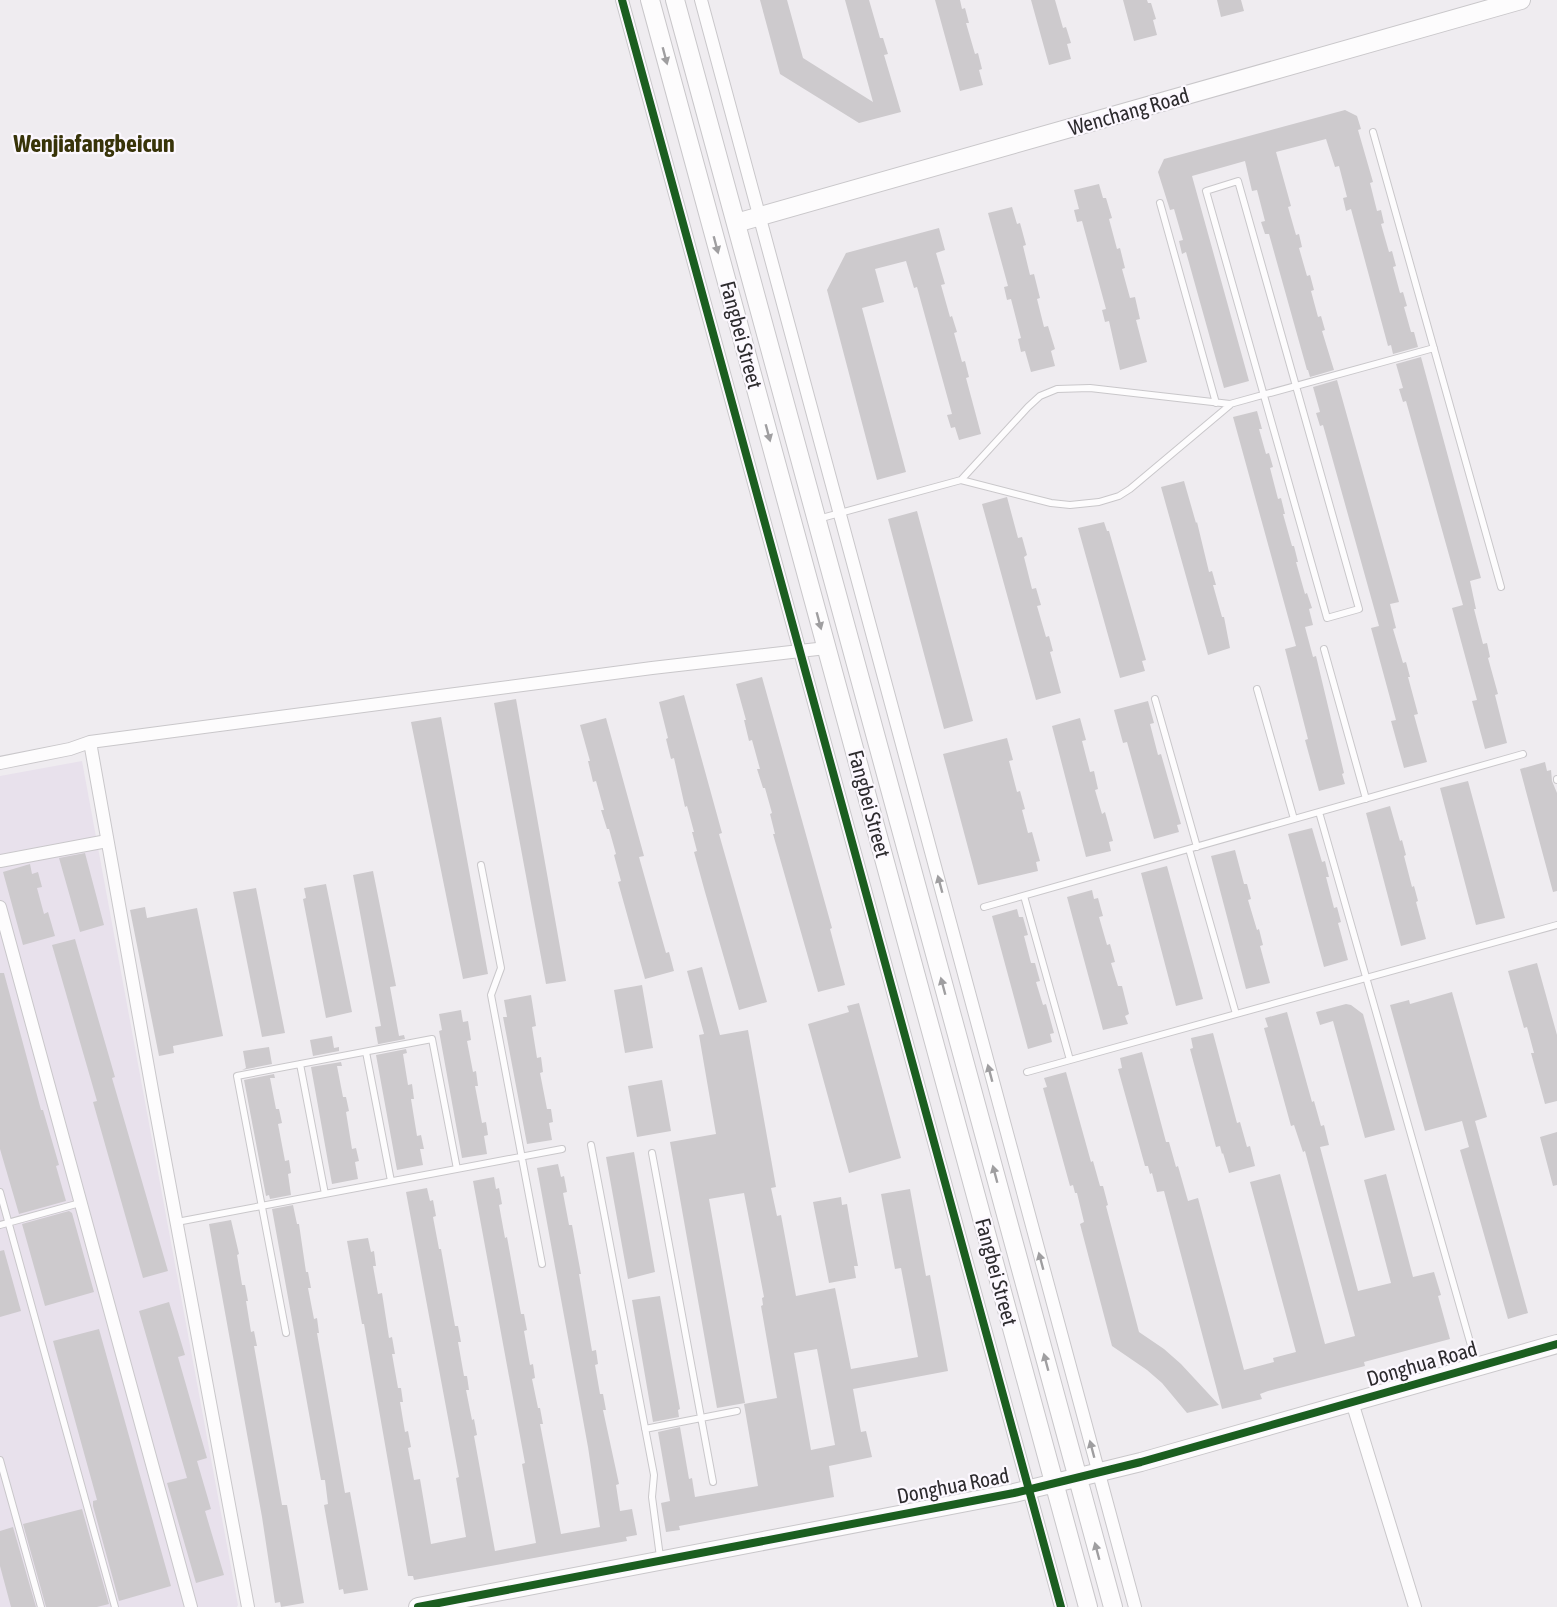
<svg xmlns="http://www.w3.org/2000/svg" width="1557" height="1607" viewBox="0 0 1557 1607" font-family="'Asap Condensed',sans-serif">
	<style>
		.built { fill: #e8e1ec }
		.building { fill: #cdcacd; fill-rule: evenodd }
		.lines { fill: none; stroke-linecap: round; stroke-linejoin: round }
		.lane-casing { stroke: #c9c7ca; stroke-width: 8 }
		.street-casing { stroke: #c9c7ca; stroke-width: 14 }
		.secondary-casing { stroke: #c9c7ca; stroke-width: 20 }
		.lane { stroke: #fdfcfd; stroke-width: 6 }
		.street { stroke: #fdfcfd; stroke-width: 12 }
		.secondary { stroke: #fdfcfd; stroke-width: 18 }
		.cycleway-casing { stroke: #fcf8ff; stroke-width: 11 }
		.cycleway { stroke: #1b5e20; stroke-width: 8 }
		.oneway { fill: #9f9ea0 }
		.labels { text-anchor: middle; stroke-width: 4.5; stroke-linejoin: round; paint-order: stroke }
		.street-label { font-size: 21px; fill: #2d2b2e; stroke: #fcf8ff }
		.quarter-label { font-size: 24px; font-weight: bold; fill: #383409; stroke: #fcf8ff }
	</style>
	<rect width="100%" height="100%" fill="#efecf0"/>
	<path class="built" d="M82,761L238,1605L237,1607H0V776Z"/>
	<path class="building" d="M760,0H787L803,58L873,102L845,0H869L880,38H883L888,54L884,55L901,112L859,123L780,74Z
		M935,0H960L962,9L965,8L969,23H966L975,54L978,53L982,69L979,70L983,85L960,91Z
		M1031,0H1055L1063,28L1066,27L1071,43L1067,44L1071,59L1049,65Z
		M1123,0H1147L1148,3H1151L1156,19L1153,20L1157,35L1134,41Z
		M1217,0H1241L1244,11L1221,17Z
		M1345,110L1357,116L1361,129L1358,130L1373,182L1370,183L1377,211L1381,210L1384,223L1381,224L1389,252L1392,251L1396,266L1393,267L1400,293L1403,292L1407,306L1404,307L1411,332H1414L1418,347L1393,354L1391,345L1388,346L1351,209L1346,211L1343,198L1347,197L1339,166L1335,167L1326,139L1276,152L1291,206L1288,207L1296,235L1299,234L1302,247L1299,248L1307,276L1310,275L1314,290L1311,291L1318,317L1321,316L1325,330L1322,331L1334,370L1310,377L1308,370H1307L1269,234H1265L1261,222L1265,221L1257,190L1252,191L1245,161L1192,176L1249,381L1224,388L1186,252L1182,254L1179,241L1183,240L1174,209L1170,210L1158,172L1164,159Z
		M1099,184L1103,198H1106L1112,218L1109,219L1117,249L1120,248L1125,268L1122,269L1130,298L1135,297L1140,319L1136,320L1147,362L1120,370L1109,321L1105,322L1102,310L1106,309L1082,221L1077,222L1074,210L1079,209L1074,190Z
		M1012,207L1017,224L1020,223L1026,245L1023,246L1030,275L1034,274L1040,298L1037,299L1044,327L1048,326L1055,349L1051,351L1055,366L1031,372L1025,351L1021,352L1018,339L1021,338L1011,299L1007,300L1004,287L1008,286L988,213Z
		M939,228L945,250L936,253L945,284L941,285L950,317L952,316L957,332L954,333L962,362L965,361L969,377L966,378L981,434L959,440L955,427L951,428L947,415L952,414L917,287L914,288L906,261L875,269L884,302L862,308L906,472L877,480L827,290L846,253Z
		M1421,357L1481,578L1470,581L1476,609H1474L1483,644L1487,643L1490,657L1488,658L1498,694L1495,695L1507,743L1485,749L1472,701L1477,700L1452,608L1463,605L1406,401L1403,402L1399,389L1403,388L1396,364Z
		M1337,380L1399,602L1390,604L1396,628L1393,629L1403,663L1406,662L1410,677H1408L1418,714L1414,715L1427,762L1404,768L1391,721L1396,720L1371,628L1379,626L1323,425L1320,426L1316,413L1320,412L1313,387Z
		M1257,411L1262,429H1259L1266,454L1269,453L1273,467L1270,468L1278,499L1281,498L1285,514H1283L1292,546H1294L1298,562H1296L1305,594L1307,593L1312,608L1309,609L1313,625L1305,627L1313,657L1316,656L1344,773L1342,774L1345,784L1319,791L1305,740L1308,739L1285,649L1296,646L1233,417Z
		M1184,481L1196,523L1197,522L1209,572L1212,571L1216,585H1213L1222,617H1224L1230,648L1208,655L1161,487Z
		M1007,497L1018,538L1022,537L1027,555L1024,557L1032,589L1036,588L1041,605L1037,606L1046,637L1049,636L1053,651L1050,652L1061,693L1036,700L982,504Z
		M917,511L973,721L944,729L888,519Z
		M1104,522L1107,531H1109L1146,660L1142,661L1145,671L1120,678L1078,528Z
		M762,677L832,928L830,929L845,985L818,992L773,834H775L770,814L772,813L765,788H763L757,769H760L752,740L749,741L744,720H746L736,684Z
		M684,695L722,833L719,834L767,1002L739,1010L705,892L694,852L697,851L692,832H694L687,806L685,807L674,758L671,759L666,739L668,738L659,702Z
		M516,699L566,981L546,984L494,703Z
		M1148,701L1154,723L1150,724L1158,755L1161,754L1181,824L1177,825L1179,832L1154,839L1127,742L1123,743L1114,710Z
		M441,717L488,974L463,979L411,722Z
		M606,718L644,856L639,857L666,953L669,952L674,971L645,979L618,882L621,881L614,855L616,854L609,829H607L601,810H604L596,781L593,782L588,761H590L580,725Z
		M1080,718L1086,740L1082,741L1090,772L1094,771L1098,789L1095,790L1102,814L1105,812L1113,841L1109,842L1111,851L1086,857L1052,726Z
		M1007,738L1013,760L1009,761L1017,792L1020,791L1025,809L1022,810L1028,833L1032,832L1040,861L1036,862L1038,871L978,885L943,754Z
		M1545,762L1547,771L1551,770L1552,781L1557,793V891L1553,892L1520,769Z
		M1468,781L1505,918L1476,925L1440,788Z
		M1390,806L1400,841L1402,840L1406,855L1404,856L1412,887L1414,886L1418,901L1416,902L1426,939L1401,946L1366,813Z
		M1312,828L1322,862L1325,861L1329,877H1326L1334,908L1337,907L1341,922L1338,923L1348,960L1324,967L1288,834Z
		M1235,850L1244,884H1247L1251,899L1248,900L1257,930L1259,929L1263,945L1260,946L1270,983L1246,989L1211,856Z
		M85,853L104,925L80,932L59,858Z
		M30,864L32,874L38,872L42,887L37,888L44,914L48,912L55,936L23,945L3,872Z
		M1167,866L1203,999L1176,1006L1141,873Z
		M373,871L396,986L390,987L399,1036L404,1035L405,1039L374,1045L378,1044L375,1027L381,1026L353,875Z
		M326,884L352,1012L326,1018L303,899L306,898L304,888Z
		M256,888L285,1033L262,1037L233,892Z
		M1092,890L1094,899L1098,898L1103,916L1099,917L1107,945L1110,944L1115,962L1111,963L1118,986H1122L1129,1014L1125,1016L1128,1024L1103,1030L1067,897Z
		M145,907L147,918L197,908L223,1036L173,1046L174,1053L159,1056L130,910Z
		M1017,909L1019,917H1023L1028,935L1024,936L1031,963H1035L1040,981L1036,982L1043,1005L1046,1004L1054,1033L1050,1034L1052,1042L1028,1049L992,916Z
		M75,939L115,1077L112,1078L168,1271L143,1278L93,1102L97,1101L52,945Z
		M1537,963L1557,1035V1101L1545,1104L1531,1053H1534L1527,1027L1524,1028L1508,971Z
		M702,967L720,1035L748,1030L776,1187L771,1188L777,1216L781,1215L796,1296L835,1288L851,1369L918,1357L901,1268L895,1269L881,1194L910,1189L926,1276L930,1275L948,1371L853,1389L861,1432L866,1431L872,1457L829,1466L834,1497L679,1526L680,1530L666,1532L661,1503L670,1501L658,1432L680,1427L689,1479L692,1478L695,1497L758,1486L744,1404L777,1398L761,1306L763,1305L762,1298L764,1297L744,1193L709,1199L745,1403L717,1408L670,1142L716,1134L699,1035L704,1034L687,971ZM817,1349L835,1445L811,1450L794,1353Z
		M0,973H4L41,1110H43L59,1165L56,1166L66,1201L19,1214L0,1149Z
		M642,985L653,1048L625,1053L614,990Z
		M1452,992L1487,1117L1475,1121L1528,1313L1508,1319L1460,1150L1469,1147L1462,1121L1425,1131L1390,1005L1409,1000L1410,1004Z
		M531,995L536,1026L532,1027L537,1058L541,1057L543,1072L540,1073L547,1109H551L553,1122L549,1123L552,1140L527,1144L503,1017H507L504,1000Z
		M859,1003L901,1158L849,1173L808,1024L849,1012L847,1006Z
		M1346,1004L1351,1005L1363,1014L1395,1130L1365,1138L1333,1021L1320,1025L1316,1012Z
		M461,1010L463,1022L468,1021L471,1040L467,1041L473,1072L476,1071L478,1086H475L482,1123L486,1122L488,1135L484,1136L487,1154L462,1158L439,1031L442,1030L439,1014Z
		M1287,1012L1312,1102L1314,1101L1321,1126L1324,1125L1329,1145L1320,1147L1358,1291L1391,1283L1364,1180L1386,1174L1413,1277L1434,1272L1441,1295L1438,1296L1450,1339L1364,1362L1365,1366L1268,1391L1260,1394L1262,1399L1222,1409L1164,1191L1157,1192L1152,1173L1150,1174L1148,1166H1145L1118,1069L1122,1068L1120,1058L1142,1052L1166,1142H1169L1176,1167L1178,1166L1188,1201L1198,1198L1244,1370L1274,1362L1273,1358L1296,1352L1250,1182L1280,1174L1325,1344L1355,1336L1305,1151L1303,1152L1294,1125L1291,1126L1264,1028L1268,1027L1265,1018Z
		M1213,1033L1237,1123L1240,1122L1247,1147L1250,1146L1255,1166L1229,1173L1223,1153L1222,1154L1220,1146L1216,1147L1190,1049L1193,1048L1191,1038Z
		M332,1036L334,1048L339,1047V1051L313,1056L310,1040Z
		M269,1047L272,1064L242,1070L246,1068L243,1051Z
		M406,1049L407,1053L403,1054L408,1085L412,1084L414,1099H411L417,1136L421,1135L424,1149H420L423,1165L397,1170L376,1055Z
		M341,1062L342,1066H337L343,1097H346L349,1111L346,1112L352,1149L356,1148L359,1161L355,1162L358,1179L332,1184L311,1067Z
		M1066,1072L1091,1162L1093,1161L1100,1186H1103L1108,1205L1106,1206L1139,1332L1164,1349L1181,1364L1219,1405L1187,1413L1162,1383L1147,1370L1112,1346L1080,1224L1084,1222L1077,1193H1075L1073,1185L1070,1186L1043,1088L1047,1087L1044,1078Z
		M274,1074L275,1078H270L276,1109H279L282,1123L278,1124L285,1161L289,1160L291,1173L288,1174L291,1195L270,1199L269,1195L266,1196L244,1080Z
		M662,1080L671,1131L637,1137L628,1086Z
		M1557,1132V1185L1553,1186L1540,1137Z
		M634,1152L655,1272L628,1279L606,1157Z
		M558,1164L561,1177L564,1176L567,1192L563,1193L569,1225H572L578,1258L581,1274H579L592,1351L596,1350L598,1364L595,1365L600,1394H603L606,1410H603L619,1484L616,1485L620,1511L632,1509L637,1535L626,1537L627,1541L414,1580L413,1576H408L364,1324H362L347,1241L368,1238L371,1252L374,1251L376,1266H373L378,1294L382,1293L389,1338L392,1337L395,1354H392L398,1388H401L403,1402H400L405,1432L408,1431L411,1447L408,1448L414,1480L420,1479L431,1544L466,1537L456,1478L459,1477L406,1192L427,1188L430,1201L433,1200L436,1216L433,1217L439,1249H441L455,1326H458L461,1342H458L464,1376H467L469,1390H466L472,1420L474,1419L477,1435L474,1436L495,1551L536,1543L522,1464L525,1463L473,1181L494,1177L496,1189L499,1188L502,1204L499,1205L505,1238L507,1237L521,1314H524L527,1330L524,1331L530,1365L533,1364L535,1378L532,1379L538,1408H540L543,1424H540L561,1534L600,1527L588,1447L537,1168Z
		M841,1197L842,1205L847,1204L850,1222L858,1266H854L856,1278L829,1283L813,1202Z
		M293,1205L297,1224H299L306,1272H308L311,1288H308L314,1319L317,1318L319,1333H317L345,1493L350,1492L368,1590L344,1594L343,1589L339,1590L324,1505L328,1504L325,1480H321L272,1209Z
		M69,1211L72,1213L94,1292L45,1306L22,1224Z
		M231,1220L239,1254L237,1255L242,1285H245L248,1301H246L251,1332L254,1331L257,1346H254L282,1505H287L304,1603L281,1607L280,1602L275,1603L262,1517L209,1224Z
		M4,1250L21,1311L0,1317V1251Z
		M660,1296L680,1409L678,1410L679,1417L653,1422L632,1300Z
		M169,1302L185,1355L178,1357L207,1458L197,1461L211,1509L205,1511L224,1575L196,1583L167,1483L187,1478L139,1311Z
		M99,1329L171,1586L119,1601L93,1506V1501L97,1500L53,1341Z
		M82,1509L109,1604L97,1607H46L23,1524Z
		M13,1527L36,1607H11L0,1566V1531Z"/>
	<g class="lines">
		<defs>
			<path id="lane" d="M1373,132L1501,587
				M1238,181L1359,609L1327,618L1206,191Z
				M1160,203L1216,403
				M961,480L1028,407L1040,396L1057,389L1090,388L1230,404L1434,348
				M818,519L961,480L1051,503L1070,505L1099,502L1119,496L1130,489L1230,405
				M1324,649L1366,799
				M1257,689L1294,819
				M1155,699L1197,847
				M1557,779V780
				M1319,812L1476,1363
				M1189,849L1236,1014
				M481,865L501,968L491,995L542,1264
				M1024,896L1070,1060
				M984,907L1523,754
				M366,1052L391,1181
				M300,1064L325,1194
				M1027,1072L1557,925
				M591,1145L654,1475L652,1497L660,1557
				M652,1153L713,1482
				M0,1192L115,1607
				M177,1222L562,1149
				M0,1225L80,1203
				M286,1333L237,1076L432,1039L457,1169
				M645,1429L737,1411
				M0,1460L41,1607"/>
			<path id="street" d="M622,0L1061,1607
				M701,0L1135,1607
				M90,742L154,1101L248,1607
				M0,763L70,749L90,742L652,668L826,648
				M0,861L107,841
				M0,907L191,1607
				M1352,1402L1415,1607"/>
			<path id="secondary" d="M650,0L1088,1607
				M675,0L1113,1607
				M736,223L1521,0
				M418,1607L1014,1493L1141,1462L1557,1344"/>
		</defs>
		<use href="#lane" class="lane-casing"/>
		<use href="#street" class="street-casing"/>
		<use href="#secondary" class="secondary-casing"/>
		<use href="#lane" class="lane"/>
		<use href="#street" class="street"/>
		<use href="#secondary" class="secondary"/>
		<defs>
			<path id="cycleway" d="M622,0L1061,1607
				M418,1607L1014,1493L1141,1462L1557,1344"/>
		</defs>
		<use href="#cycleway" class="cycleway-casing"/>
		<use href="#cycleway" class="cycleway"/>
	</g>
	<defs><path id="oneway-solid" d="M-6-.8H1V-3.2L6.5 0L1 3.2V.8H-6Z" transform="scale(1.5)"/></defs>
	<g class="oneway">
		<use href="#oneway-solid" transform="translate(665 56) rotate(75)"/>
		<use href="#oneway-solid" transform="translate(716 245) rotate(75)"/>
		<use href="#oneway-solid" transform="translate(768 433) rotate(75)"/>
		<use href="#oneway-solid" transform="translate(819 621) rotate(75)"/>
		<use href="#oneway-solid" transform="translate(940 884) rotate(-105)"/>
		<use href="#oneway-solid" transform="translate(943 986) rotate(-105)"/>
		<use href="#oneway-solid" transform="translate(990 1073) rotate(-105)"/>
		<use href="#oneway-solid" transform="translate(995 1174) rotate(-105)"/>
		<use href="#oneway-solid" transform="translate(1041 1261) rotate(-105)"/>
		<use href="#oneway-solid" transform="translate(1046 1362) rotate(-105)"/>
		<use href="#oneway-solid" transform="translate(1092 1449) rotate(-105)"/>
		<use href="#oneway-solid" transform="translate(1097 1551) rotate(-105)"/>
	</g>
	<g class="labels">
		<g class="street-label">
			<text transform="translate(1129 112) rotate(-16)" y="7">Wenchang Road</text>
			<text transform="translate(741 335) rotate(75)" y="7">Fangbei Street</text>
			<text transform="translate(869 804) rotate(75)" y="7">Fangbei Street</text>
			<text transform="translate(996 1272) rotate(75)" y="7">Fangbei Street</text>
			<text transform="translate(1422 1364) rotate(-16)" y="7">Donghua Road</text>
			<text transform="translate(953 1486) rotate(-11)" y="7">Donghua Road</text>
		</g>
		<g class="quarter-label">
			<text x="94" y="152">Wenjiafangbeicun</text>
		</g>
	</g>
</svg>
